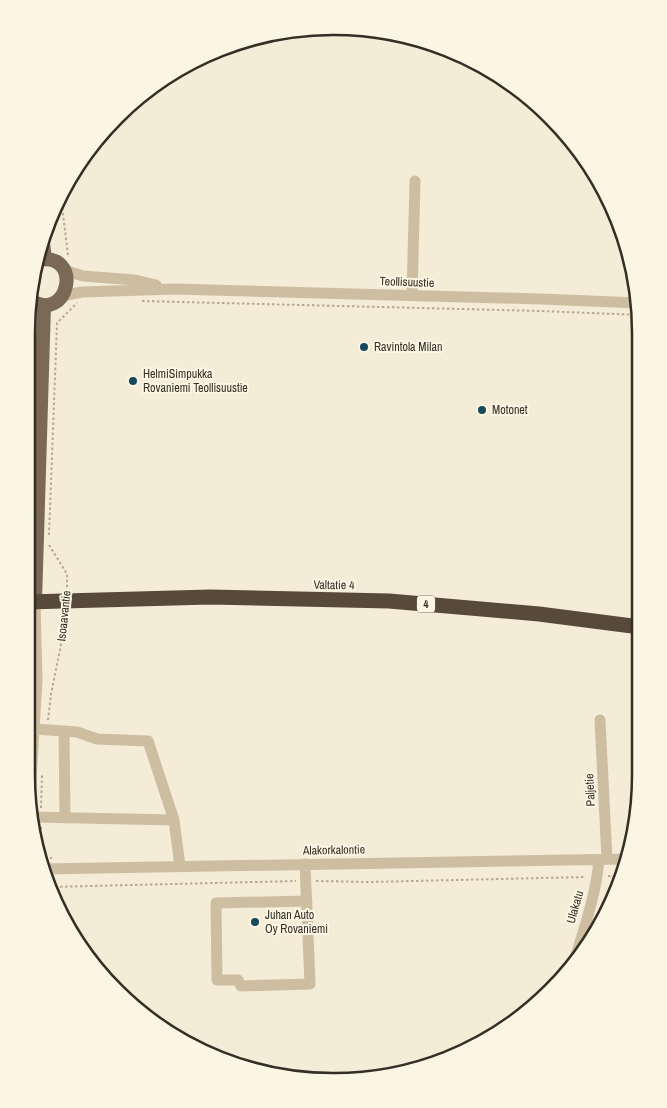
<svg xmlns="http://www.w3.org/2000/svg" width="667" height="1108" viewBox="0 0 667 1108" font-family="'Archivo Narrow',sans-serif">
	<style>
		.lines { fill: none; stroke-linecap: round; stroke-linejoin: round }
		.path { stroke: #b8a88c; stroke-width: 2; stroke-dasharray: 2.5 2.5; stroke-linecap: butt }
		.minor { stroke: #cdbea2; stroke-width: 11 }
		.major { stroke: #7a6954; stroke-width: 14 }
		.highway { stroke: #584a3b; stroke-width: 15 }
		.poi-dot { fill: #17495c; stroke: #fbf5e3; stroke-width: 2 }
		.labels { text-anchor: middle; stroke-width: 4; stroke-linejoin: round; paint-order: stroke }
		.shield { fill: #fbf5e3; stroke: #716a5e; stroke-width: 1 }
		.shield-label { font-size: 11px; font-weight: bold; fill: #362e25 }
		.street-label { font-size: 12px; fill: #362e25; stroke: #fbf5e3 }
		.poi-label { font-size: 12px; fill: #362e25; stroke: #fbf5e3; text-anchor: start }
		.rim { fill: none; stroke: #362e25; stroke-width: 2.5 }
	</style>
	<rect width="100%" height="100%" fill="#f4ecd7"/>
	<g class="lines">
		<path class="path" d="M61,198L68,255
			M142,301L540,311L640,315
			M27,316L29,320H32
			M49,535L57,323L77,303
			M49,545L67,574V590
			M48,720L51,694L60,650L66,612
			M41,808L42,775
			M41,827V860
			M40,857L52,858
			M608,876H623
			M316,881L370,882L586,877
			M50,887L296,881"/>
		<path class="minor" d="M64,270L83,276L135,280L156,285
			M62,296L82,292L175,289L541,299L638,303
			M412,296L415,181
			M600,720L607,859
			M35,729L77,732L97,739L148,741L174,820L180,866
			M64,731L65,818
			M30,798L37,680L35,602
			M33,817L174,820
			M305,864L310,984L241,986L238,980H217L216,903L307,901
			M42,869L627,859
			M574,962C584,928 596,895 599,860"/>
		<path class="major" d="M42,237L45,258
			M30,300C69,325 84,251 38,260
			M35,602L44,305"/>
		<path class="highway" d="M27,602L210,597L389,601L539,614L640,627"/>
	</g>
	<g class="poi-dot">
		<circle cx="364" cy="347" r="5"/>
		<circle cx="133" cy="381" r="5"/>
		<circle cx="482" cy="410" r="5"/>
		<circle cx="255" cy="922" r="5"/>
	</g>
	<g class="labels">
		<rect class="shield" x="417" y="595.5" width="18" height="17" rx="4"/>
		<g class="shield-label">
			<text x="426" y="608">4</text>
		</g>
		<g class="street-label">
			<text transform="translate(407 282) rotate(2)" y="4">Teollisuustie</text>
			<text transform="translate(334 585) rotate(1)" y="4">Valtatie 4</text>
			<text transform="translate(64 616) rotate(-84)" y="4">Isoaavantie</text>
			<text transform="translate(590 790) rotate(-93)" y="4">Paljetie</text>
			<text transform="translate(334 850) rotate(-1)" y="4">Alakorkalontie</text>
			<text transform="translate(575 907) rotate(-74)" y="4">Ulakatu</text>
		</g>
		<g class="poi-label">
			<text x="374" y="351">Ravintola Milan</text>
			<text x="143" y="378">HelmiSimpukka<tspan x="143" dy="14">Rovaniemi Teollisuustie</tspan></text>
			<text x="492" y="414">Motonet</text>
			<text x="265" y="919">Juhan Auto<tspan x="265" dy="14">Oy Rovaniemi</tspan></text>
		</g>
	</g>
	<path d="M0 0H667V1108H0ZM333 35H334A298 298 0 0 1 632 333V775A298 298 0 0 1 334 1073H333A298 298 0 0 1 35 775V333A298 298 0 0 1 333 35Z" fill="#fbf5e3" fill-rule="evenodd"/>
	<path class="rim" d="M333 35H334A298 298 0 0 1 632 333V775A298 298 0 0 1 334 1073H333A298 298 0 0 1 35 775V333A298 298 0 0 1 333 35Z"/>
</svg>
